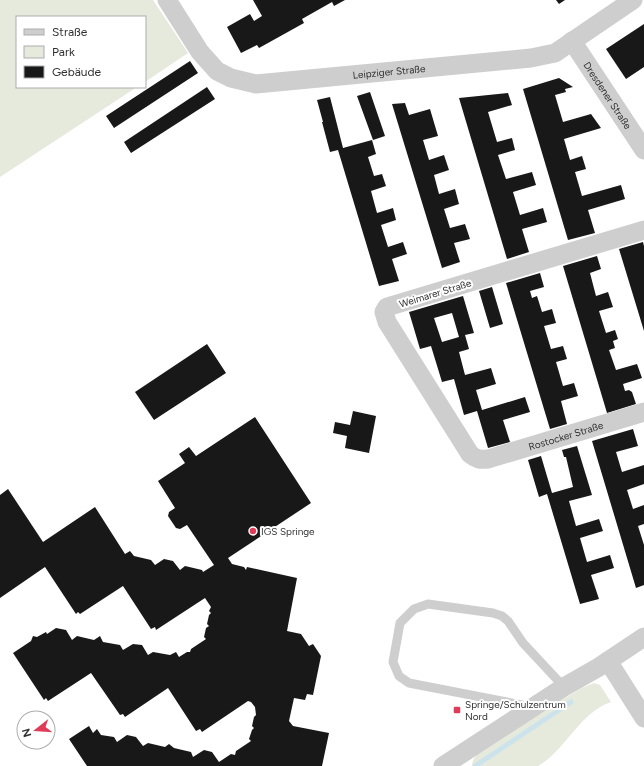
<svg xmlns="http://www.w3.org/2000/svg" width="644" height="766" viewBox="0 0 644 766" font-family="Figtree,sans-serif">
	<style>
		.green { fill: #e5eadd }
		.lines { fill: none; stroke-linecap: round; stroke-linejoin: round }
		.stream { stroke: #cde3ec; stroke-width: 5 }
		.building { fill: #181818; fill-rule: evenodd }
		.service { stroke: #cecece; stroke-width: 9 }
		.minor { stroke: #cecece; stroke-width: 19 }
		.poi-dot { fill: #e03b59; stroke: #fff; stroke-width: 1.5 }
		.labels { text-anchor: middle; stroke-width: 4; stroke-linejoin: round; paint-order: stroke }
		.street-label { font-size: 10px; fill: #313131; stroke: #fff }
		.poi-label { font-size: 10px; fill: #313131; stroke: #fff; text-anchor: start }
	</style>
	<rect width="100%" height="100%" fill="#fff"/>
	<path class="green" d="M0,0H153L188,53L145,82V17H17V87H137L0,177Z
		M594,683L600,685L611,702C579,713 566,750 538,766H472C472,756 482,750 489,744L582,688Z"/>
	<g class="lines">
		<path class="stream" d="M475,766L571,702"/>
	</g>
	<path class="building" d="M253,0H345L334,6L332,2L302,19L304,23L259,48L257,45L241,53L227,27L250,14L254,21L262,16Z
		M556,0H565L559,4Z
		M644,24V67L626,79L606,49Z
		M190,61L198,73L114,128L106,116Z
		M559,78L573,87L565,89L566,92L555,95L563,122L591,114L601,128L564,139L570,160L582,156L586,169L575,172L582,196L621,185L625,199L588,210L595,233L568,240L523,89Z
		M207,87L215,99L131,153L124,142Z
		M370,92L385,136L373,140L357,96Z
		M508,93L512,105L488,112L497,142L512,138L515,150L498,155L506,179L532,172L536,185L513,192L520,215L543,208L547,222L522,229L529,252L507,259L459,98Z
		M330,97L343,148L372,140L376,154L368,157L374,176L382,174L386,186L371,191L377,213L393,208L396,220L381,225L388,247L403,242L407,254L392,259L399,281L379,286L338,150L330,152L322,122H323L317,100Z
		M405,103L409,115L430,109L438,136L423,140L429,160L444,155L449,170L434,175L439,194L455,189L459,204L444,209L450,228L465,224L470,239L454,243L460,262L442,268L392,104Z
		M643,242L644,246V331L619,249Z
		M597,256L601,269L590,273L596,296L608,292L613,307L599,311L606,333L615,330L618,339L613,341L615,348L609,350L616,370L637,364L642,378L623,384L625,391L629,390L632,392L636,404L607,413L563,266Z
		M540,273L544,287L530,291L532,298L537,296L542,312L552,309L556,323L544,326L551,349L563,346L567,359L556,362L563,386L574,383L578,396L561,401L567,424L550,429L506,283Z
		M492,287L503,324L490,328L479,291Z
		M463,296L474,333L465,335L469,349L459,352L465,375L491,368L496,384L476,390L482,410L525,397L530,412L503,420L510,442L488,448L477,411L464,415L454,379L442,382L431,346L420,349L409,312ZM452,313L459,337L442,342L434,318Z
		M207,344L226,373L154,420L135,392Z
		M353,411L376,416L369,453L345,448L347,436L333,433L335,422L350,425Z
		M255,417L311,503L228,558L232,564L244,567L246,570L247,567L297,578L287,631L301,634L309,646L313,644L321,656L313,695L307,694L305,700L294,698L289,721L293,726L329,733L322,766H87L69,739L89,726L93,733L97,729L101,735L114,737L117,742L127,735L136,737L143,746L148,743L165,747L169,744L174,748L191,752L193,757L204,750L212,752L219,762L231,754L235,755L236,751L251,741L249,739L252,730L254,728L252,726L254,717L256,715L255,707L251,702L248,701L202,732L200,729L196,731L168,688L125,717L123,714L120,715L91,673L48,701L46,698L44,700L13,653L31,641L33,636L37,637L46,632L47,634L56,628L66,630L72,640L77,636L94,640L100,636L103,642L120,645L123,650L133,644L142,645L148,655L153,652L170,655L176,652L179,657L187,652H190L191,649L206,639L204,637L206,628L209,626L207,624L209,615L211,613L209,611L211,607L205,598L156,630L155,627L151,629L123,586L80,614L78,612L76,614L45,567L0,598V495L8,489L43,542L95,507L125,554L130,551L134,556L151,560L155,565L164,559L173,561L180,570L185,566L202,570L203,572L214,565L187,525L180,529L176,528L168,516L169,512L175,508L158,481L185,463L179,454L189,447L196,456Z
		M633,429L638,446L616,452L622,472L644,465V484L627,490L633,509L644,505V524L638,526L644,545V585L636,588L592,441Z
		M577,446L592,495L569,501L576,526L599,519L603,531L580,538L587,562L610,555L614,568L591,575L599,599L580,604L547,494L539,497L528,460L541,456L552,493L573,487L566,457H564L562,450Z"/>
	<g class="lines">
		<path class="service" d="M532,707L409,683L399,676L393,662L400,623L414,609L428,604L493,613L502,616L508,621L523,643L564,687"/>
		<g class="minor">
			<path id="s1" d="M167,0L200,52L217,71L231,78L256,84L531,58L555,53L633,0"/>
			<path id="s2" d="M572,41L644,150"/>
			<path id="s3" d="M644,230L387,307L384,312L387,322L470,454C476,459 480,460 488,459L644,412"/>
			<path d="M608,661L644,718"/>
			<path d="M443,766L564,687L599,667L644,637"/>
		</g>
	</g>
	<g class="poi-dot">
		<circle cx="253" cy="531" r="4"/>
		<rect x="453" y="706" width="8" height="8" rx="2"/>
	</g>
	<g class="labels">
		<g class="street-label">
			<text dy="4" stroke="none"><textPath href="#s1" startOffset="262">Leipziger Straße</textPath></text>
			<text dy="4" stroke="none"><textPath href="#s2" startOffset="65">Dresdener Straße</textPath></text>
			<text transform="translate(435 293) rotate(-17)" y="4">Weimarer Straße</text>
			<text dy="4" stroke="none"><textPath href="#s3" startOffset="541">Rostocker Straße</textPath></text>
		</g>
		<g class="poi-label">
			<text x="261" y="535">IGS Springe</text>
			<text x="465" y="708">Springe/Schulzentrum<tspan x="465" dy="12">Nord</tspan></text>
		</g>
	</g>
	<rect x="16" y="16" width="130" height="72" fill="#ffffff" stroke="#adadad"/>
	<rect x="24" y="29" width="20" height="6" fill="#cecece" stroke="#adadad"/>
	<text x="52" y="36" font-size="12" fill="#313131">Straße</text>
	<rect x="24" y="46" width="20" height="12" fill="#e5eadd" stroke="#adadad"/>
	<text x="52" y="56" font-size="12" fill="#313131">Park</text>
	<rect x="24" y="66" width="20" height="12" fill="#181818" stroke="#adadad"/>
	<text x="52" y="76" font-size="12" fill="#313131">Gebäude</text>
	<g transform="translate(36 730) rotate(253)"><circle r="19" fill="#ffffff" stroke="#adadad"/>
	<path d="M0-3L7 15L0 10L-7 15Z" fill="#e03b59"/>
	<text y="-6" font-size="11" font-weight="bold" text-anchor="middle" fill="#313131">N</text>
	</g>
</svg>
